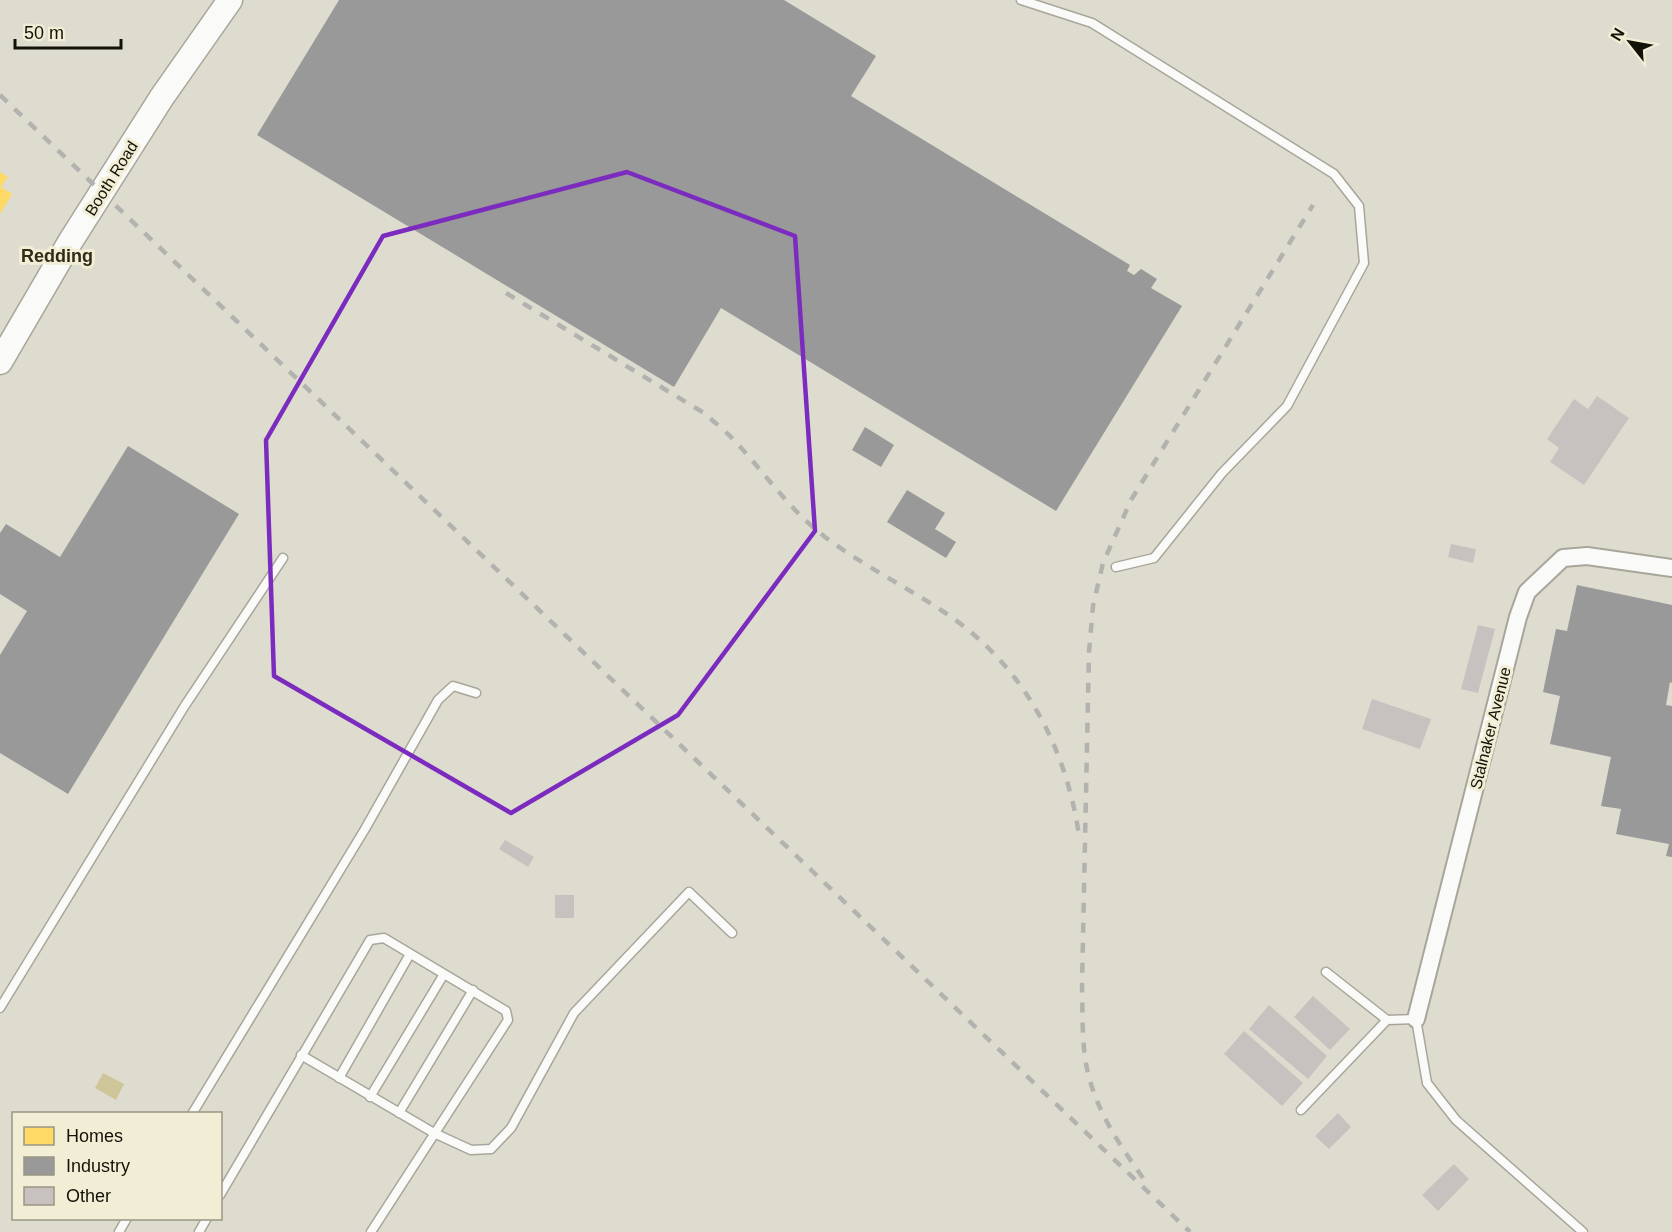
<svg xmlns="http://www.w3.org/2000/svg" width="1672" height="1232" viewBox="0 0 1672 1232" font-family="Helvetica,sans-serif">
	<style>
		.green { fill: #cec699 }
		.homes { fill: #ffd966 }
		.industry { fill: #999 }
		.building { fill: #c7c2bf }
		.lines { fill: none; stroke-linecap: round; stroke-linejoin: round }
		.lane-casing { stroke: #a8a69b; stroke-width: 11 }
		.street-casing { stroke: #a8a69b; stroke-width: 20 }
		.secondary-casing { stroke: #a8a69b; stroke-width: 27 }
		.lane { stroke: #fafaf8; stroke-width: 8 }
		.street { stroke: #fafaf8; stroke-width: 16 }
		.secondary { stroke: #fafaf8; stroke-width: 24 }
		.rail { stroke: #b3b2af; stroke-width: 4.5; stroke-dasharray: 10 10; stroke-linecap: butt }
		.marked { fill: none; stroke: #7b2cbf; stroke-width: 4.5; stroke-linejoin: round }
		.labels { text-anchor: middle; stroke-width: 6; stroke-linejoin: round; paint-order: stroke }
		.street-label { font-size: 16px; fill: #131209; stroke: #f2eed5 }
		.neighbourhood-label { font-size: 18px; font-weight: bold; fill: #2e2b17; stroke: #f2eed5 }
	</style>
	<rect width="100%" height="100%" fill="#dedcce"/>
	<path class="green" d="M103,1073L124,1084L116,1100L95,1088Z"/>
	<path class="homes" d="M0,172L8,177L1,187L12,194L0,214Z"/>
	<path class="industry" d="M339,0H784L876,56L851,96L1130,265L1127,271L1134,275L1141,269L1157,279L1151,288L1182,306L1056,511L721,308L674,387L257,135Z
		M865,427L894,445L881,467L852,450Z
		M128,446L239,514L68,794L0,753V655L27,611L0,594V533L6,524L60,557Z
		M907,490L945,513L935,529L956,542L946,558L887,522Z
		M1577,585L1672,605V683L1670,682L1666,705L1672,706V857L1666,856L1669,844L1616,834L1621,809L1601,806L1611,757L1550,744L1560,696L1543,692L1556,629L1567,631Z"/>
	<path class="building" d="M1597,396L1629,418L1584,485L1550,462L1559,448L1547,439L1574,399L1588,409Z
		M1451,544L1476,549L1473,563L1448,557Z
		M1478,625L1495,629L1478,693L1461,689Z
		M1372,699L1431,719L1420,749L1362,729Z
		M505,840L534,857L528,867L499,849Z
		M555,895H574V918H555Z
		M1313,996L1350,1029L1330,1050L1294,1017Z
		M1269,1005L1327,1056L1308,1079L1249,1029Z
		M1244,1031L1303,1083L1282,1106L1224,1054Z
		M1338,1113L1351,1127L1329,1149L1315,1136Z
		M1454,1164L1469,1179L1438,1211L1422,1195Z"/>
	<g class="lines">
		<defs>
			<path id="lane" d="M1021,0L1092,23L1334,174L1359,206L1364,263L1287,406L1222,473L1154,558L1116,567
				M0,1008L184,707L283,558
				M1387,1020L1416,1019L1427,1083L1456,1120L1583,1232
				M301,1055L434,1133L471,1150L491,1149L511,1128L574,1013L689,892L732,933
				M339,1078L410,954
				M370,1097L444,974
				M1301,1110L1387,1020L1326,972
				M399,1113L473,990
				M192,1114L365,829L438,700L453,686L476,693
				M220,1195L370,940L384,938L506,1011L508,1020L371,1232
				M119,1232L127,1218
				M199,1232L207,1218"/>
			<path id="street" d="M1416,1019L1518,617L1527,592L1563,558L1587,556L1672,568"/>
			<path id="secondary" d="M0,362L70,242L162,97L230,0"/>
		</defs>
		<use href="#lane" class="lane-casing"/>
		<use href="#street" class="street-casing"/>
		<use href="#secondary" class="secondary-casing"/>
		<use href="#lane" class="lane"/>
		<use href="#street" class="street"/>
		<use href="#secondary" class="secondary"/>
		<path class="rail" d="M0,95L1190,1232
			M506,293L704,413C713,421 723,429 731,437C763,470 788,509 825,537C862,565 905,586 944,612C1022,664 1065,743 1079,835
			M1143,1178C1121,1147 1099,1115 1089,1077C1081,1048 1083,1015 1082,985L1089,652L1093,606L1103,563L1131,500L1313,205"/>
	</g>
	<path class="marked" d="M627,172L795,236L815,531L678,715L511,813L274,676L266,440L383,236Z"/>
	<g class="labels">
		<g class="street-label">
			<text transform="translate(111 178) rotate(-58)" y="6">Booth Road</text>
			<text transform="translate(1490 728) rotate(-76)" y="6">Stalnaker Avenue</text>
		</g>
		<g class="neighbourhood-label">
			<text x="57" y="262">Redding</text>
		</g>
	</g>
	<rect x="12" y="1112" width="210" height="108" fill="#f2eed5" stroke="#999683" stroke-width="1.5"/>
	<rect x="24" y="1127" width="30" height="18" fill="#ffd966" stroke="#999683" stroke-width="1.5"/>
	<text x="66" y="1142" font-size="18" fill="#131209">Homes</text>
	<rect x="24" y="1157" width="30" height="18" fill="#999999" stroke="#999683" stroke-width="1.5"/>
	<text x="66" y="1172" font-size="18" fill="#131209">Industry</text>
	<rect x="24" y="1187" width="30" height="18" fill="#c7c2bf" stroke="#999683" stroke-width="1.5"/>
	<text x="66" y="1202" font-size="18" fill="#131209">Other</text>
	<g transform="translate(1630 42) rotate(301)" stroke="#f2eed5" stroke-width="4.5" paint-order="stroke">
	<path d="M0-4.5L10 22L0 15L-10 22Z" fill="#131209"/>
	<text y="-9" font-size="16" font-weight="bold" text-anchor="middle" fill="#131209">N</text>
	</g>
	<path d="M15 39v9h106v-9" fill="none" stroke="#131209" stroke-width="3"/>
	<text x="24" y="39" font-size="18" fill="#131209" stroke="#f2eed5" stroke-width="4.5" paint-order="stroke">50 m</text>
</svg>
